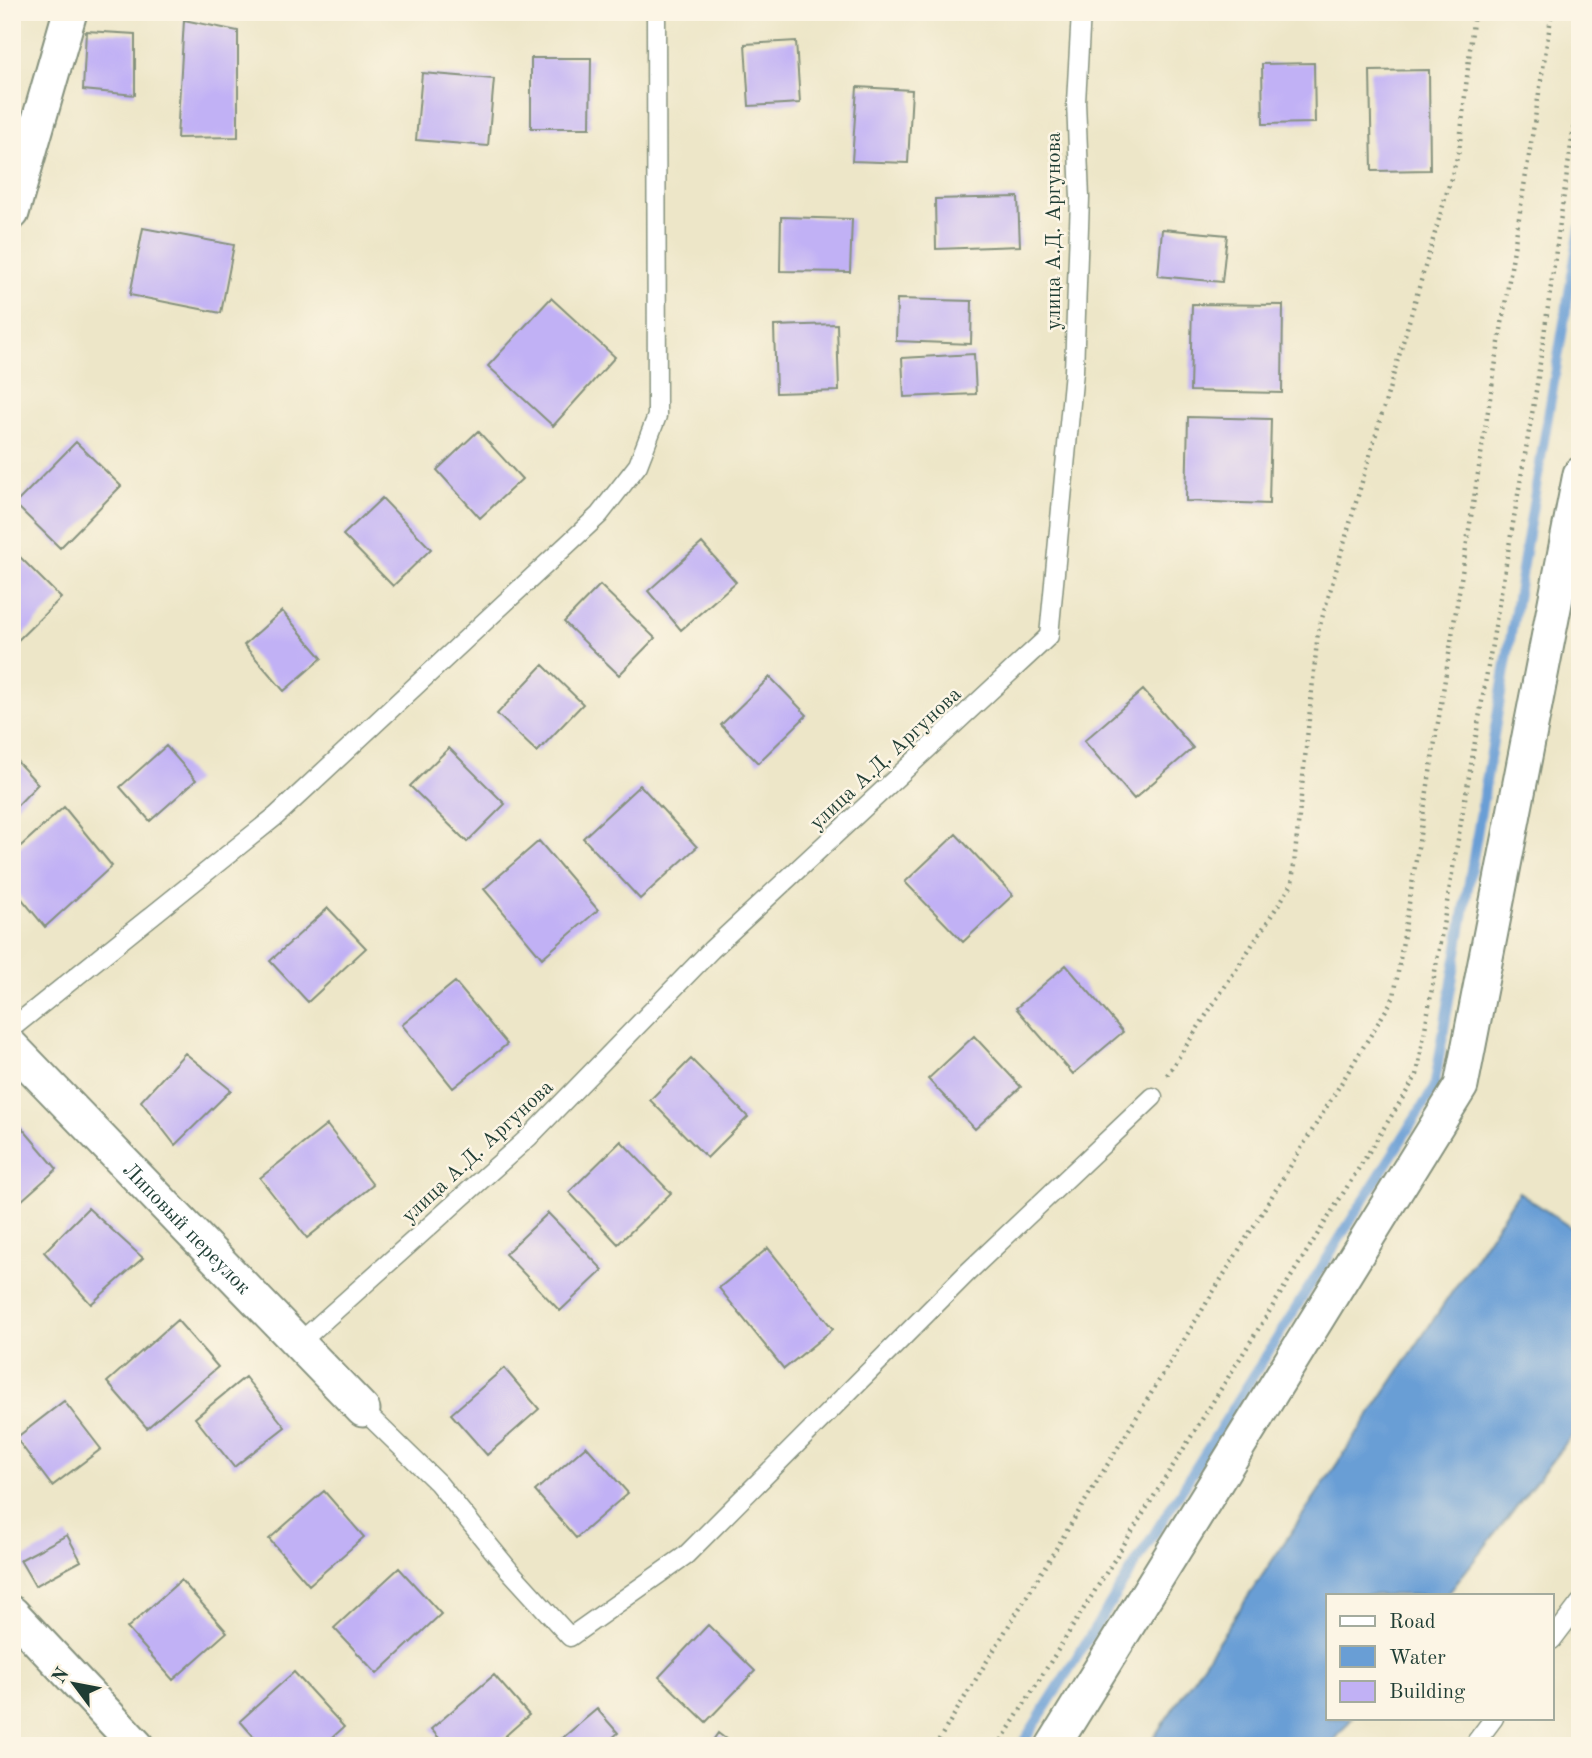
<svg xmlns="http://www.w3.org/2000/svg" width="1592" height="1758" viewBox="0 0 1592 1758" font-family="'Old Standard TT',serif">
	<style>
		.water { fill: #699ed5; stroke: #446e84; stroke-width: 2 }
		.lines { fill: none; stroke-linecap: round; stroke-linejoin: round }
		.stream { stroke: #699ed5; stroke-width: 10 }
		.building { fill: #c1b1f5 }
		.service-casing { stroke: #86927e; stroke-width: 21 }
		.minor-casing { stroke: #86927e; stroke-width: 37 }
		.path { stroke: #86927e; stroke-width: 4.5; stroke-dasharray: 2 5; stroke-linecap: butt }
		.service { stroke: #fff; stroke-width: 18 }
		.minor { stroke: #fff; stroke-width: 33 }
		.labels { text-anchor: middle; stroke-width: 5; stroke-linejoin: round; paint-order: stroke }
		.street-label { font-size: 21px; fill: #1f3d34; stroke: #fcf5e5 }
	</style>
	<rect width="100%" height="100%" fill="#fcf5e5"/>
	<filter id="ink" filterUnits="userSpaceOnUse"><feTurbulence type="fractalNoise" baseFrequency=".0143" numOctaves="2"/><feDisplacementMap in="SourceGraphic" scale="14" xChannelSelector="R" yChannelSelector="G"/><feConvolveMatrix kernelMatrix="1 2 1 2 8 2 1 2 1" color-interpolation-filters="sRGB"/></filter>
	<filter id="wash" filterUnits="userSpaceOnUse"><feTurbulence type="fractalNoise" baseFrequency=".00686" numOctaves="4" result="noise"/><feDisplacementMap in="SourceGraphic" scale="28" xChannelSelector="R" yChannelSelector="G"/><feGaussianBlur stdDeviation="1.57" result="paint"/><feColorMatrix in="noise" values="0 0 0 0 0 0 0 0 0 0 0 0 0 0 0 0 0 1.4 0 .05"/><feComposite in="paint" operator="in"/></filter>
	<g filter="url(#wash)">
		<rect width="100%" height="100%" fill="#ede6c8"/>
		<path class="water" d="M1519,1192L1580,1234V1425L1447,1595H1328V1718H1352L1330,1746H1148Z"/>
		<g class="lines">
			<path class="stream" d="M1021,1746L1434,1088L1580,228"/>
		</g>
		<g id="blocks">
			<path class="building" d="M184,20L238,31V137L177,138Z
				M86,31L135,34V95L83,90Z
				M796,41L800,103L749,106L745,44Z
				M531,58H591L590,128H531Z
				M1314,63L1315,123L1263,124L1262,64Z
				M1429,70L1430,170L1372,171L1370,71Z
				M422,73L494,79L488,146L416,140Z
				M857,87L912,90L908,163L852,161Z
				M1018,197L1020,246L936,249L935,199Z
				M781,217L852,219L850,272L780,271Z
				M143,228L234,245L221,313L130,295Z
				M1162,229L1227,235L1222,282L1158,276Z
				M551,298L615,357L553,426L488,366Z
				M897,299L972,301L971,344L896,341Z
				M1192,304L1283,305L1282,393L1190,391Z
				M837,324L839,391L776,393L774,326Z
				M974,354L976,394L904,397L902,358Z
				M1188,417L1271,419L1269,504L1186,501Z
				M478,431L522,479L480,518L437,470Z
				M76,442L121,486L60,548L15,504Z
				M382,498L431,549L393,586L343,535Z
				M702,543L736,582L681,630L648,591Z
				M16,553L61,598L12,646V557Z
				M600,585L655,638L619,675L564,622Z
				M282,611L322,658L284,691L244,645Z
				M543,665L583,704L537,752L497,714Z
				M770,677L807,715L758,763L721,725Z
				M1143,690L1193,748L1134,799L1084,741Z
				M166,746L196,780L150,821L120,787Z
				M449,748L505,804L467,842L410,786Z
				M12,756L38,784L12,811Z
				M640,785L697,847L640,899L583,838Z
				M64,807L112,866L45,927L12,887V854Z
				M956,834L1013,895L963,942L905,882Z
				M539,841L598,910L542,958L484,889Z
				M328,908L366,948L308,1002L270,961Z
				M1066,965L1123,1032L1073,1074L1016,1008Z
				M455,982L507,1044L453,1088L402,1025Z
				M974,1036L1021,1087L975,1129L928,1079Z
				M185,1053L231,1090L175,1145L141,1101Z
				M691,1059L748,1117L707,1158L650,1100Z
				M17,1122L57,1169L12,1209V1127Z
				M327,1125L373,1185L307,1238L260,1178Z
				M621,1141L671,1193L618,1244L569,1192Z
				M88,1208L143,1258L91,1304L44,1252Z
				M548,1213L603,1270L560,1311L505,1254Z
				M768,1248L833,1329L784,1369L719,1288Z
				M177,1320L218,1367L147,1428L107,1382Z
				M504,1368L539,1409L487,1455L451,1414Z
				M245,1377L285,1427L234,1467L195,1418Z
				M64,1401L101,1449L52,1486L16,1438Z
				M586,1446L628,1493L576,1538L535,1491Z
				M324,1491L364,1537L309,1585L269,1539Z
				M67,1535L81,1561L35,1586L20,1560Z
				M399,1568L441,1614L377,1674L334,1628Z
				M181,1580L227,1632L173,1680L127,1628Z
				M708,1625L755,1671L706,1722L659,1677Z
				M294,1672L344,1727L323,1746H262L240,1721Z
				M494,1675L529,1715L494,1746H446L431,1729Z
				M597,1709L618,1733L603,1746H553Z
				M718,1733L735,1746H709Z"/>
		</g>
	</g>
	<g filter="url(#ink)">
		<use href="#blocks" fill-opacity="0" stroke="#86927e" stroke-width="2"/>
		<g class="lines">
			<defs>
				<path id="service" d="M12,1028L276,816L599,515L638,465L657,416L656,12
					M299,1343L529,1137L711,950L1049,636L1074,371L1080,198L1076,102L1081,12
					M363,1410L438,1483L509,1570L570,1637L686,1555L968,1272L1153,1097
					M1552,1640L1580,1603
					M1473,1746L1494,1718"/>
				<g id="minor">
					<path d="M12,213L70,12"/>
					<path id="s1" d="M12,1047L363,1410"/>
					<path d="M12,1613L137,1746"/>
					<path d="M1053,1746L1461,1086L1580,474"/>
				</g>
			</defs>
			<use href="#service" class="service-casing"/>
			<use href="#minor" class="minor-casing"/>
			<path class="path" d="M1167,1075L1292,884L1318,632L1459,151L1474,12
				M935,1746L1394,997L1552,12
				M998,1746L1417,1075L1536,391L1580,82"/>
			<use href="#service" class="service"/>
			<use href="#minor" class="minor"/>
		</g>
	</g>
	<g class="labels">
		<g class="street-label">
			<text transform="translate(1053 231) rotate(-90)" y="7">улица А.Д. Аргунова</text>
			<text transform="translate(885 758) rotate(-43)" y="7">улица А.Д. Аргунова</text>
			<text transform="translate(477 1151) rotate(-43)" y="7">улица А.Д. Аргунова</text>
			<text dy="7" stroke="none"><textPath href="#s1" startOffset="252">Липовый переулок</textPath></text>
		</g>
	</g>
	<rect width="1592" height="1758" fill="none" stroke="#fcf5e5" stroke-width="42"/>
	<rect x="1326" y="1594" width="228" height="126" fill="#fcf5e5" stroke="#a4ab9e" stroke-width="2"/>
	<rect x="1340" y="1616" width="35" height="10" fill="#ffffff" stroke="#a4ab9e" stroke-width="2"/>
	<text x="1389" y="1628" font-size="21" fill="#1f3d34">Road</text>
	<rect x="1340" y="1646" width="35" height="21" fill="#699ed5" stroke="#a4ab9e" stroke-width="2"/>
	<text x="1389" y="1664" font-size="21" fill="#1f3d34">Water</text>
	<rect x="1340" y="1681" width="35" height="21" fill="#c1b1f5" stroke="#a4ab9e" stroke-width="2"/>
	<text x="1389" y="1698" font-size="21" fill="#1f3d34">Building</text>
	<g transform="translate(74 1684) rotate(302)" stroke="#fcf5e5" stroke-width="5" paint-order="stroke">
	<path d="M0-5L12 26L0 18L-12 26Z" fill="#1f3d34"/>
	<text y="-10" font-size="19" font-weight="bold" text-anchor="middle" fill="#1f3d34">N</text>
	</g>
</svg>
